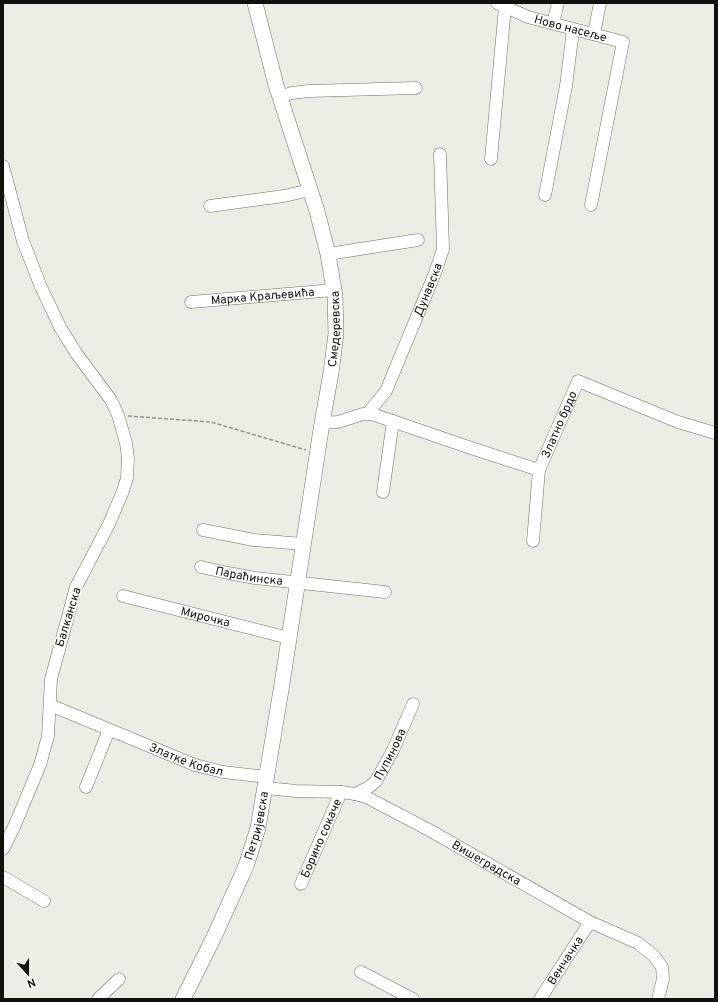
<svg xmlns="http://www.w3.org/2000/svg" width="718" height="1002" viewBox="0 0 718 1002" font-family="Overpass,sans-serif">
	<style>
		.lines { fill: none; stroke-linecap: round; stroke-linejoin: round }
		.minor-casing { stroke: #6f7069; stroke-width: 13 }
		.major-casing { stroke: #6f7069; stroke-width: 16 }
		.path { stroke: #93938d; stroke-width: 1.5; stroke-dasharray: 4 2; stroke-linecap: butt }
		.minor { stroke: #fff; stroke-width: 12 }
		.major { stroke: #fff; stroke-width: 15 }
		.labels { text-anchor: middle; stroke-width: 4; stroke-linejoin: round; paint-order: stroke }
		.street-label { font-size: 12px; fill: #11110e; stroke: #f9faf1 }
	</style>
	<rect width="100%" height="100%" fill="#ecece4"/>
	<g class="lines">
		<defs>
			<g id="minor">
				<path id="s1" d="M497,3L528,17L623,42L591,205"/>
				<path d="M553,23L558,3"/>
				<path d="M594,34L600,3"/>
				<path d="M279,97L292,93L309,91L416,88"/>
				<path d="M491,159L505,7"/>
				<path d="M3,166L23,241L41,287L60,327L76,353L111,400L118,415L126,443L128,458L127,478L123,491L109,524L76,587L51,679L48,736L40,765L14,827L3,849"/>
				<path d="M545,195L566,86L573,30"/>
				<path d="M210,206L284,196L310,190"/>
				<path d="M328,254L418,240"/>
				<path id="s2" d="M191,302L334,290"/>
				<path id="s3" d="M368,413L386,391L435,273L443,249L440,154"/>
				<path d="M322,423L338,422L363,414H372L471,448L539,470"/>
				<path d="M383,492L393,421"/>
				<path d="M203,530L254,540L303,544"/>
				<path id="s4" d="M533,541L539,470L578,381L678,422L715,433"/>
				<path id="s5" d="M201,567L228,573L255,578L385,592"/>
				<path id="s6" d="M123,596L289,638"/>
				<path id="s7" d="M50,705L195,765L223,772L267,777"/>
				<path d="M86,787L109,730"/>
				<path id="s8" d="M266,788L296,791L341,792L355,794L366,797L431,831L590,922L638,943L654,956L662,967L663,979L658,999"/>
				<path id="s9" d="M355,794L369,787L376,781L393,750L413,704"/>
				<path d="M3,877L44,901"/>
				<path id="s10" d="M301,884L341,792"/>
				<path d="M361,972L413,999"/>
				<path d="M98,999L119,979"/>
				<path id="s11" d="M540,999L590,922"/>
			</g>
			<g id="major">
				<path id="s12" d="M183,999L214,937L242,875L247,863L258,828L282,684L322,423L331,373L336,334L335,296L328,254L317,211L276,85L255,3"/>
			</g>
		</defs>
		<use href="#minor" class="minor-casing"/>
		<use href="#major" class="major-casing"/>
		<path class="path" d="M128,416L211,422L306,450"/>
		<use href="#minor" class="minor"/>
		<use href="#major" class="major"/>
	</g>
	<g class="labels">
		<g class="street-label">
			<text dy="4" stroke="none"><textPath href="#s1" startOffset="78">Ново насеље</textPath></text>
			<text dy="4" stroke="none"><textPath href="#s3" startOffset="138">Дунавска</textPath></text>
			<text dy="4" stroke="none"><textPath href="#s2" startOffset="72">Марка Краљевића</textPath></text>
			<text dy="4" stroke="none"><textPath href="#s12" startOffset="692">Смедеревска</textPath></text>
			<text dy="4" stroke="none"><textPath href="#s4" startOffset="121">Златно брдо</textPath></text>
			<text dy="4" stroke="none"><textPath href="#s5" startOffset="49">Параћинска</textPath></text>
			<text transform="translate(68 617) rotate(-73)" y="4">Балканска</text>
			<text dy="4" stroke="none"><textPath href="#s6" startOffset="85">Мирочка</textPath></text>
			<text dy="4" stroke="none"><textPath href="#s9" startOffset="55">Пупинова</textPath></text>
			<text dy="4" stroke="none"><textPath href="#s7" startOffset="147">Златке Кобал</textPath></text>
			<text dy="4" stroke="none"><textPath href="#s12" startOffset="189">Петријевска</textPath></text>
			<text dy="4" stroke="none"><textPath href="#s10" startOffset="50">Борино сокаче</textPath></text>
			<text dy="4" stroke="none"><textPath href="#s8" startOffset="238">Вишеградска</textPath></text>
			<text dy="4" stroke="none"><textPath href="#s11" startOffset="46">Венчачка</textPath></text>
		</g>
	</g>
	<rect width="718" height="1002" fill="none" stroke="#11110e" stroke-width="8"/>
	<g transform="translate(28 974) rotate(159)" stroke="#f9faf1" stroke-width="3" paint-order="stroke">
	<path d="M0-3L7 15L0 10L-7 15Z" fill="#11110e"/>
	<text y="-6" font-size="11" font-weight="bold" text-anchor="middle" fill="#11110e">N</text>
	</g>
</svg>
